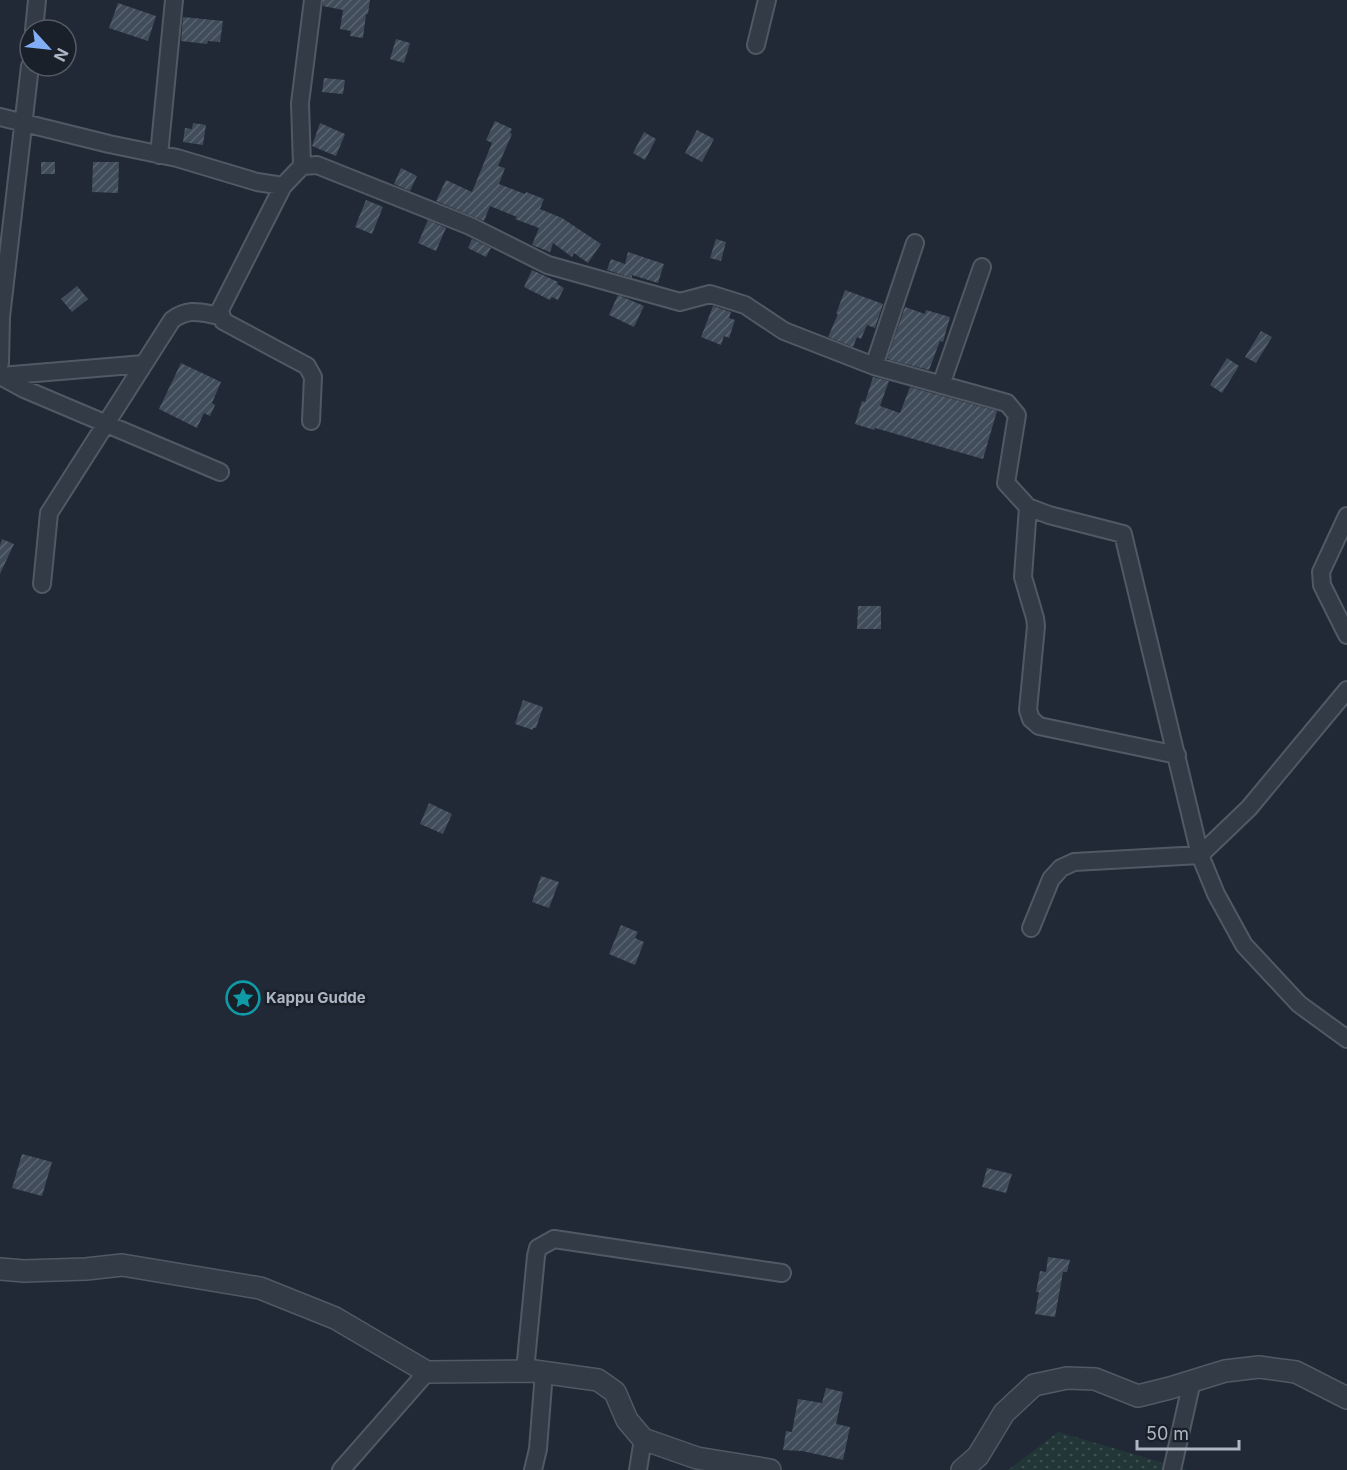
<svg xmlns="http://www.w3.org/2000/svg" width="1347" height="1470" viewBox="0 0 1347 1470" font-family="Inter,sans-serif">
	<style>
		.grass { fill: url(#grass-dots) }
		.building { fill: url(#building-hatch) }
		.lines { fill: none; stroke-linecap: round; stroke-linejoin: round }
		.minor-casing { stroke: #515964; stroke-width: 20 }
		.tertiary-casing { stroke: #515964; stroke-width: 24 }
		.minor { stroke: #333b46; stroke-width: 16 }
		.tertiary { stroke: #333b46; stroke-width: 21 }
		.labels { text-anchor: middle; stroke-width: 5; stroke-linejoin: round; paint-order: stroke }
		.poi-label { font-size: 15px; font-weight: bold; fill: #adb6c3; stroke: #19202a; text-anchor: start }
	</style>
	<defs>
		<pattern id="grass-dots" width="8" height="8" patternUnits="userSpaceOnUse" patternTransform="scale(1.5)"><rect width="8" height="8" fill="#233637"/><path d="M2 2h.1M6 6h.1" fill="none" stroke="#405152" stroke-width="1.8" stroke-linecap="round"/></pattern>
		<pattern id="building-hatch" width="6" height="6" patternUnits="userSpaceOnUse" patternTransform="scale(1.5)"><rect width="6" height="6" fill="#414c5a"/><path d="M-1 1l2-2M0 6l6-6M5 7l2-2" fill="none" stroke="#5a6470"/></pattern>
	</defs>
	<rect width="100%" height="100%" fill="#202935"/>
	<path class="grass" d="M1058,1432L1188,1470H1008Z"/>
	<path class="building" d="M323,0H370L368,14H366L363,38L350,36L351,31L340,29L343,10L323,6Z
		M118,3L156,16L148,41L109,28Z
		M183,17L223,21L220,42L208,41L207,44L181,41Z
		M396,39L410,43L404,63L390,59Z
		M324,78L345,80L343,94L322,92Z
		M495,121L512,129L510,133L512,134L498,166L505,168L499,184L525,194L526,192L544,199L540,209L562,218L601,244L588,263L574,253L572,257L553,243L550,252L532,245L539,228L515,219L517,217L490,206L484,221L436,201L446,180L472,192L492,143L486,140Z
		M193,123L206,125L203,145L183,142L185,128L192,129Z
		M320,123L345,134L336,156L312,146Z
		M697,130L714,139L702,162L685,153Z
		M644,132L656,139L645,160L633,153Z
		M41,162H55V174H41Z
		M93,162H119L118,193L92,192Z
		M401,168L417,176L410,191L394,184Z
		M366,200L383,207L372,234L355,227Z
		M428,220L446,228L436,251L418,243Z
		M472,239L491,248L486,257L468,248Z
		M716,239L726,242L721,261L710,258Z
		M628,252L664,264L658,283L632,275V278L607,270L611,259L625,264Z
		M532,270L558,282L557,284L564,288L558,300L552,297L550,300L524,287Z
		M77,286L88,299L72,312L61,299Z
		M845,290L883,304L875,328L867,325L861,339L857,337L853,347L828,337L838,314H836Z
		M618,295L644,306L634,327L609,315Z
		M713,306L731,312L729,318L735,320L729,338L724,336L721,345L701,337Z
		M905,307L925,314L926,310L950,317L943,342L940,341L929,370L887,359Z
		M1261,331L1272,337L1256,363L1245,357Z
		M1227,358L1239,366L1222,393L1210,385Z
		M181,363L221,382L212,403L215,405L210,416L204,413L197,428L159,409Z
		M873,377L889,381L880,406L900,413L910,387L997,411L983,459L875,428L874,430L855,424L862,401L865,402Z
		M2,539L14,544L0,574V545Z
		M858,606H881V629H857Z
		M523,700L543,707L536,728H533V730L515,724Z
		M429,803L452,814L443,834L420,824Z
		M541,876L559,882L549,908L532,902Z
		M621,925L638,932L635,938L644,942L635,965L609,954Z
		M22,1154L52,1162L42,1196L12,1188Z
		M987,1168L1012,1174L1006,1193L982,1187Z
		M1048,1257L1070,1260L1067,1272H1063L1055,1317L1035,1314L1039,1292H1036L1040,1271L1046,1272Z
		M826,1388L843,1392L836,1424L850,1427L843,1460L802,1451L783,1450L786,1431L792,1432L798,1399L822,1403Z"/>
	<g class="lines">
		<defs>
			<path id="minor" d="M34,30L37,0
				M756,45L767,0
				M0,117L109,144L177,158L257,182L283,186L302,166L317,165L470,226L548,265L680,302L710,294L745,305L784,331L874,366L1007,403L1017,415L1006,483L1028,507L1049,515L1123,534L1200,855L1216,894L1244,945L1299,1004L1347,1039
				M159,155L174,0
				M302,166L300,103L313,0
				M283,186L220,310L223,321L307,366L313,377L311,421
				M0,363L1,317L30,66
				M874,366L915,243
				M0,376L24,389L220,472
				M0,376L144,364
				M941,385L982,267
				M1028,507L1023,577L1035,618L1036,626L1028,710L1031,719L1039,726L1177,755
				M1347,516L1321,572L1322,585L1347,635
				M42,584L49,513L172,320C190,307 201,313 221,316
				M1031,928L1051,879L1061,868L1074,862L1200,855L1249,808L1347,690
				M525,1371L536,1256L538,1248L554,1239L782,1273
				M341,1470L427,1372
				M533,1470L538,1449L544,1372
				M638,1470L643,1439
				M1172,1470L1192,1381"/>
			<path id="tertiary" d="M0,1269L24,1271L86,1269L122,1265L260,1288L335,1318L427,1372L534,1371L598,1380L615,1392L627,1420L643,1439L697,1458L770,1470
				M962,1470L978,1456L1004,1413L1034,1385L1067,1378L1095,1379L1138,1396L1170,1388L1225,1371L1259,1367L1296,1372L1347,1398"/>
		</defs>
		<use href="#minor" class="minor-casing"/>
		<use href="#tertiary" class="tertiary-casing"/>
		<use href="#minor" class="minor"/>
		<use href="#tertiary" class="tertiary"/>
	</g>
	<defs>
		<symbol id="sight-ring" viewBox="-11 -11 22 22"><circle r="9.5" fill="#19202a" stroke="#0f9aa8" stroke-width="1.5"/><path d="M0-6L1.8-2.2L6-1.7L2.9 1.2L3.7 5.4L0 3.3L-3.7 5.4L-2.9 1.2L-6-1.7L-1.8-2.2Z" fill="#0f9aa8"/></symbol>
	</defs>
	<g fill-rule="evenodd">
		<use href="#sight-ring" x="224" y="979" width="38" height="38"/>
	</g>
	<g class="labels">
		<g class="poi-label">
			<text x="266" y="1003">Kappu Gudde</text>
		</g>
	</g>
	<g transform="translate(48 48) rotate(117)"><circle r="28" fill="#19202a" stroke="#545c67" stroke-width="1.5"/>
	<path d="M0-4.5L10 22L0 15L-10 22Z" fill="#81aef4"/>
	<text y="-9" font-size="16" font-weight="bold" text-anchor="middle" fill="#adb6c3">N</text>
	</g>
	<path d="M1137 1440v9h102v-9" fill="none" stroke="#adb6c3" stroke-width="3"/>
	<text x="1146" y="1440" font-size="18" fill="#adb6c3" stroke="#19202a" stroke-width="4.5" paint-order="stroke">50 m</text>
</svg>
